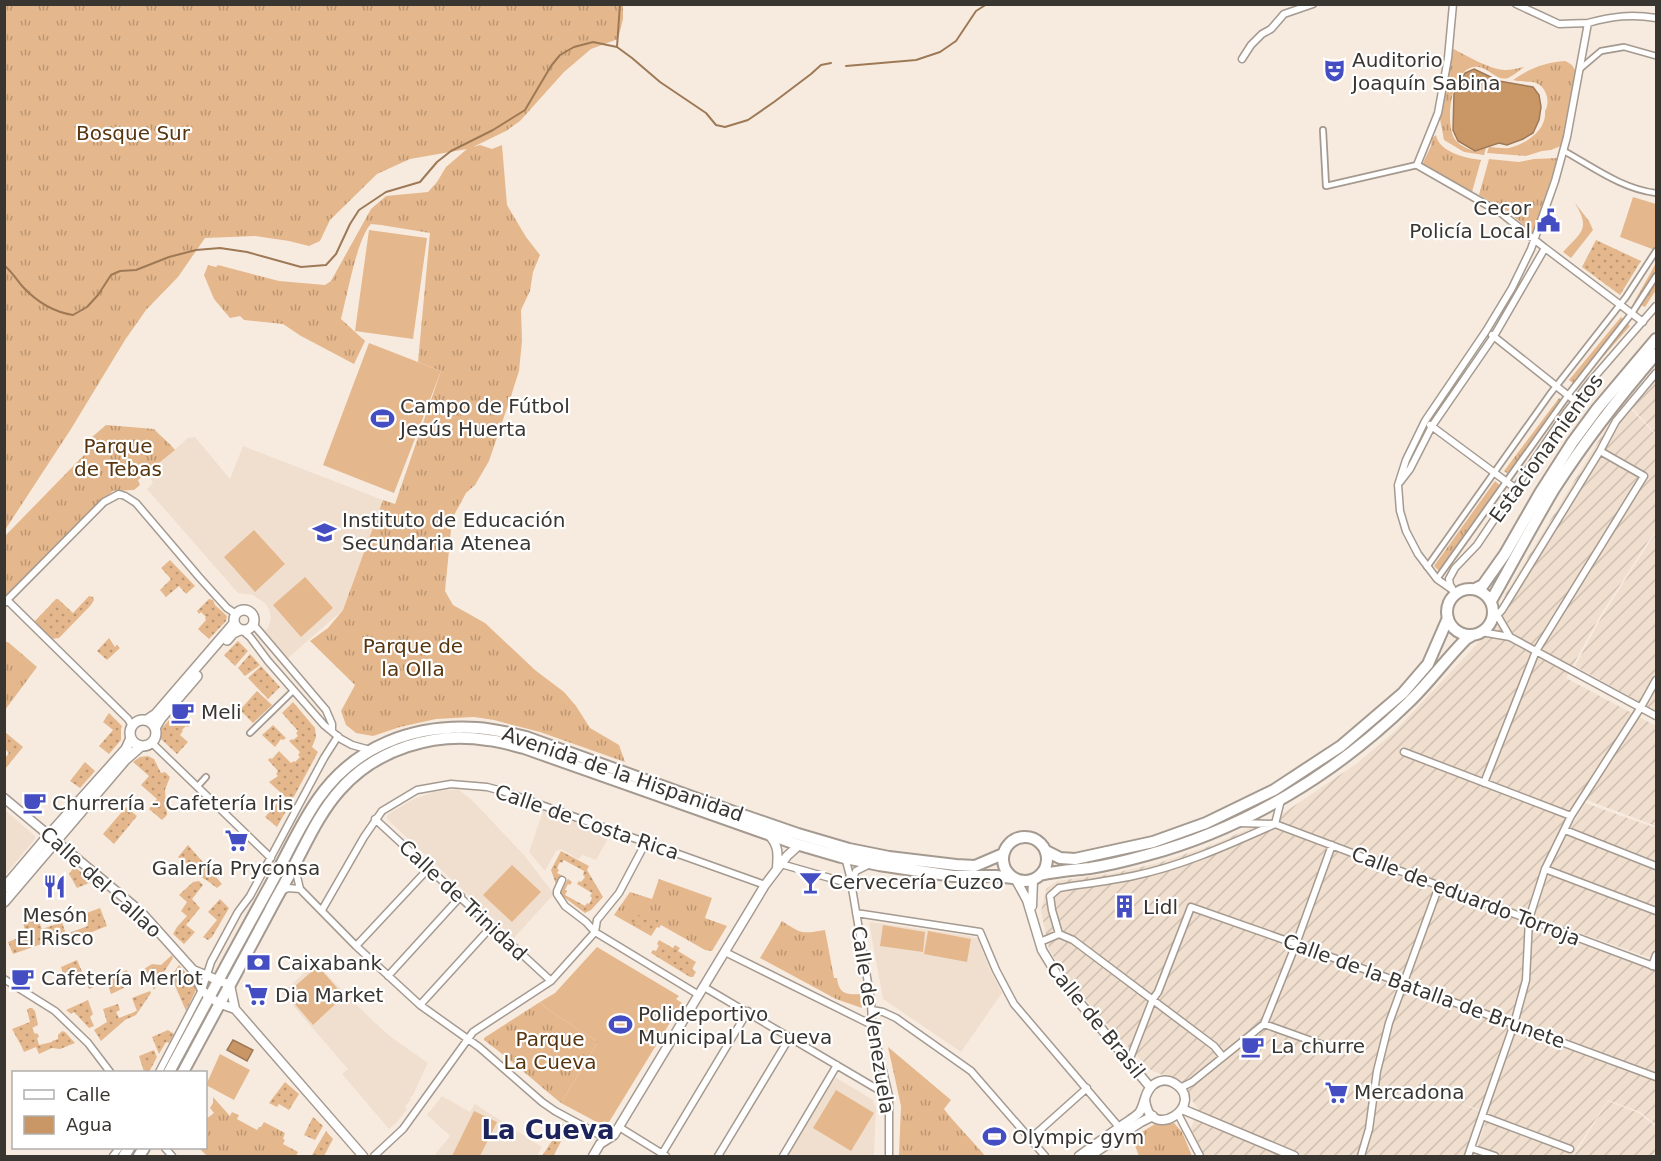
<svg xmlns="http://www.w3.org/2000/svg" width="1661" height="1161" viewBox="0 0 1661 1161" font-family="'DejaVu Sans',sans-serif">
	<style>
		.built { fill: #f0dfcf }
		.industrial { fill: url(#industrial-furrows) }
		.grass { fill: url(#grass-tufts) }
		.garden { fill: url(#garden-dots) }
		.pitch { fill: #e5b78c }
		.water { fill: #c99666; stroke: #9e7956; stroke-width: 1.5 }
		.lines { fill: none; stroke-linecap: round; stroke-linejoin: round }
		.stream { stroke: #9e7956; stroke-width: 2 }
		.pedestrian-casing { stroke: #a59a90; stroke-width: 8 }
		.minor-casing { stroke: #a59a90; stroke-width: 9 }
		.tertiary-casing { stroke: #a59a90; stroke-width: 11 }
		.secondary-casing { stroke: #a59a90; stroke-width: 12 }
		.primary-casing { stroke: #a59a90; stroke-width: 14 }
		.pedestrian { stroke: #fff; stroke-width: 4.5 }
		.minor { stroke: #fff; stroke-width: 6 }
		.tertiary { stroke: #fff; stroke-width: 8 }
		.secondary { stroke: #fff; stroke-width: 9 }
		.primary { stroke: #fff; stroke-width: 10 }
		.labels { text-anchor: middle; stroke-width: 4.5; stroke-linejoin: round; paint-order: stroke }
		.poi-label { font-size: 20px; fill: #393531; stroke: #fff; text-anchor: start }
		.park-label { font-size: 20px; fill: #57350e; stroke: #fff }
		.street-label { font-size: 20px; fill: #393531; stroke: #fff }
		.district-label { font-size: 26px; font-weight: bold; fill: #1c225a; stroke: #fff }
	</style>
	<defs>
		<pattern id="industrial-furrows" width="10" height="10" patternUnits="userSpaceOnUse" patternTransform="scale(1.5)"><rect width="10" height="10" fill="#f0dfcf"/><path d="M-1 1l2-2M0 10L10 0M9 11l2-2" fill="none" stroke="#cfc0b2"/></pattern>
		<pattern id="grass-tufts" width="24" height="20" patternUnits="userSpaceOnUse" patternTransform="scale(1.5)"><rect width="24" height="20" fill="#e5b78c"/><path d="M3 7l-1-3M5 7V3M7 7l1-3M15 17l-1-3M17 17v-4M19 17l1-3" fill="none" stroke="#bb9673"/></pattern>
		<pattern id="garden-dots" width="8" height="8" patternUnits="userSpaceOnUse" patternTransform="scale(1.5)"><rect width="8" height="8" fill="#e5b78c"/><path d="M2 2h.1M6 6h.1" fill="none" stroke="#bb9673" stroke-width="1.8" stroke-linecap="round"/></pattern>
	</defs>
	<rect width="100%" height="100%" fill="#f7ebe0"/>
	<path class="built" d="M195,437L230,479L243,446L383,500L343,610L287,659L263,631L268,628L271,618L269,609L265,603L253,595L238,593L147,489L153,483L148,473L188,438Z
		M458,789L472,800L505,835L524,855L554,894L514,938L387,819V816L390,813L414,799L433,792Z
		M5,810L35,836V839L5,875Z
		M543,811L610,835L596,860L583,855L578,859L561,849L556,851L545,871L529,852Z
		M869,922L970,936L978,939L990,970L1002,993L961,1052L883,999Z
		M315,963L373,1021L391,1037L428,1063L412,1097L411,1096L410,1098L411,1100L405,1106L407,1109L397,1122L389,1129L342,1074L348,1069L282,993Z
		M835,1077L873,1100L876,1108L874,1156H787Z
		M442,1096L470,1112L475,1104L542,1147L537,1156H434L450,1136L427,1115Z"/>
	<path class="industrial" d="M1656,368V434L1627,403Z
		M1626,404L1656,435V532L1649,540L1600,616L1566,678L1656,726V826L1579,797L1571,809L1543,868L1523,921L1656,971V1125L1640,1112L1608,1100L1572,1156H1504L1477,1147L1489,1113L1457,1102L1487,1114L1475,1147L1500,1156H1204L1191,1128L1198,1109L1180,1082L1188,1075L1180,1081L1152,1071L1120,1039L1065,976L1049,949L1041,911L1046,889L1057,881L1110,874L1158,863L1207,847L1282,814L1356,764L1394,732L1493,627L1506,593L1610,422Z
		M1656,534V711L1575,666L1601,618L1650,541Z
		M1585,803L1656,828V960L1532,916L1546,875L1567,834Z
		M1608,1101L1639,1113L1656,1127V1156H1574Z"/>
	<path class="grass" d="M5,5H623V19L618,39L591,49L564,72L520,121L506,131L473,147L480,145L492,149L502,145L507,205L526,237L540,255L533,272L530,291L521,310L522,341L519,371L511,396L489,461L475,485L466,493L452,519L445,591L453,605L485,623L535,670L564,692L576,706L590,728L619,745L625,762L540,732L494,720L474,717L436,719L400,727L373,736L356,733L346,725L341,711L355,685L310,641L328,628L343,610L383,500L395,504L441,371L418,362L430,233L381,225L371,224C357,238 347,297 341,319L365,341L354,364L301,336L283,324L244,320L240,316L230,318L214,299L204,275L208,265L216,267L218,265L279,281L325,285L331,281L371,209L386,196L428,192L437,182L446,167L467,149L410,159L377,174L330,220L320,241L309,246L289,241L255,236L205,238L178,277L146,310L125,340L71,429L5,530Z
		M1450,47C1463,54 1491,70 1505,70C1511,70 1518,68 1524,67C1520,70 1513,76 1508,78C1496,82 1487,64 1473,67C1451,72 1445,121 1454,138C1458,145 1467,148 1473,151L1486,148L1484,155L1464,152L1444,140L1439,114Z
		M1565,61C1573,64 1576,69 1576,77L1563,145L1551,150L1542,151L1526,156L1487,153L1489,147C1496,147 1503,149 1509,148C1526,144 1547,130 1545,111C1551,101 1546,85 1533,82C1526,81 1520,82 1513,80C1528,69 1546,62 1565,61Z
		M1436,135C1439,152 1465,158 1481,160L1472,192L1428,171L1422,165L1431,146L1432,138Z
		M1558,158L1533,234L1509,212L1479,195L1489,159L1519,162L1534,159Z
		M1575,203L1589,221L1593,230L1571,258L1563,252C1581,232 1591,230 1575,203Z
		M1656,263V290L1645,307L1634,302Z
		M1621,317L1630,326L1577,386L1569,380Z
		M1559,398L1566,404L1512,477L1504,471Z
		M106,425L154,429C161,437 169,442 175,450L138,480L140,485L134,490L113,491L104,499L5,600V536L85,454V443Z
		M1495,481L1503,488L1442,574L1434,566Z
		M5,642H8L37,667L5,710Z
		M659,879L712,898L705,918L727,926L712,951L705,950L661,925L659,928L657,927L651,936L614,915L630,892L652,899Z
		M782,921C802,934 801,934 825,930L834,978H837C839,993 845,995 860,994L862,1008L836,999L760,958Z
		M540,1002L547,1009L598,1042L561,1103C535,1082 511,1060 484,1040V1038Z
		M888,1047L951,1100L944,1109C957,1126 972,1140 985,1156L899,1155L901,1106Z
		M213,1097L230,1116L232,1112L239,1115L237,1119L257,1130L259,1127H261L264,1122L285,1133L283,1139L285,1140L283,1144L298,1152L296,1156H207L199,1148H206V1119L214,1113L210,1108L213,1103Z
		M1174,1123L1182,1132L1192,1156H1139L1132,1138L1155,1124L1161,1125Z"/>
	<path class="garden" d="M1596,240L1641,261L1620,295L1582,267Z
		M170,560L195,586L186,594L179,586L166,597L160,590L171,579L161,568Z
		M89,596L93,597L94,600L91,605L59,638L51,639L34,622L56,599H58L73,613Z
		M209,599L213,600L215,605L227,616L226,621L209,639L198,629L206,620L205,618L206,617L201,612L199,614L197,611Z
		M109,638L115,647L117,645L120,648L107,660L97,651Z
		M238,641L248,651L235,666L224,655Z
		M250,654L260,665L245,676L238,668Z
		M261,666L280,687L268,699L248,678Z
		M257,691L272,705L253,723L240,710Z
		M293,702L315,728L316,737L312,747L318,752L291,802L269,782L278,776L276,774L278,771L268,760L270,758L272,759L279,751L291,763L294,761L295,762L300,757L298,755L300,752L289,741L292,739L293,740L298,736L296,733L298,731L282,713Z
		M176,712L190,725L188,727L186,726L182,730L183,731L180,735L188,742L177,754L161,739L162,728Z
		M109,713L122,726L121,729V740L109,754L99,746L113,730L103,722Z
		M273,725L286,738L283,740L281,739L275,747L262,735Z
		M5,732L23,747L5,769V758L9,753L5,749Z
		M148,756L154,759L161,773L165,772L170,777L165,790L167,815L162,820L149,809L157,799L141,785L149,776L133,762L140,757Z
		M85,762L95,771L80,788L70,781Z
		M282,798L290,804L277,827L265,817Z
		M126,807L137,816L114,844L103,834Z
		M188,845L222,884L217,888C210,883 203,876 194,875L196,872L178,857Z
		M561,851L589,866L587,870L603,897L591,910L585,913L560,894L568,879L572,882L570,885L568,884L565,890L567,891L565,895L585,906L587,903L589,904L592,898L590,896L592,893L577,884L579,881L581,882L585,877L583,875L584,871L564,860L562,863L560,862L557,868L559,870L557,873L563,876L558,884H556L551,870Z
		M74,867L94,881L77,888L69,874Z
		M199,881L203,885L192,899L200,908L186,925L195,932L184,944L173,934L177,927L187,916L181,911L187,902L179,895L193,882Z
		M220,899L229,908L212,937L208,940L203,937L217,920L208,912Z
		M100,908L107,926L74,939L70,934L13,954L8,942L26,935L23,922L37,917L42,929L62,922L66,934L88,926L84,914Z
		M633,914L659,920L651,933L630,921Z
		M659,940L673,948L675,945L680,948L678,951L696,962L692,969L696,972L693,977H690L651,953L653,950L656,951L659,945L657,944Z
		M172,955L173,958L162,975L154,990L144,969L152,964L161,965Z
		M77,960L83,974L65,981L61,967Z
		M179,965L195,983L197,988L186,1011L171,976Z
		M127,970L128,975L120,979L124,988L111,994L107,982L89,989L87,984Z
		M150,991L151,993L136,1015L125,1020L101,1041L94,1030L107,1022L103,1009L118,1004L120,1010L116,1012L119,1018L137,1011L132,998Z
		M88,1000L93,1014L90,1017L94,1026L89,1028L74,1012L71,1014L66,1010Z
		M29,1008H32L35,1011L38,1025L32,1028L35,1034L37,1033L39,1037L37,1038L39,1045L52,1042V1041L58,1039V1035L62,1031L65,1032L75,1043L60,1049L52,1048L39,1054L36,1047L24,1052C21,1044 16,1037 12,1029L30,1022L27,1010Z
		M168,1030L174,1034L169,1043L166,1042L159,1054L152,1037Z
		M154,1050L157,1057L149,1072H144L139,1056Z
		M285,1082L299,1094L289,1110L279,1104L277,1107L269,1103Z
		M313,1117L323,1126L315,1140L304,1135Z
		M563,1124L569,1126L554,1155L556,1156H542Z
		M326,1131L333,1139L324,1156L312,1155Z"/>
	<path class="pitch" d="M1633,197L1656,204V245L1655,250L1620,237Z
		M369,230L427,238L413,339L355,331Z
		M369,343L441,371L394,493L323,465Z
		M254,530L285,564L255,592L224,557Z
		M305,577L333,608L301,637L273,605Z
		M512,865L541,892L512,922L483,895Z
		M883,925L925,932L923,952L880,946Z
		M928,931L971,939L967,962L924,954Z
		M597,947L679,996L676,999L682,1003L606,1127L561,1103L598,1042L547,1009L540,1002L555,993Z
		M318,966L344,996L313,1025L286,994Z
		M220,1054L250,1070L234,1100L206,1085Z
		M836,1090L874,1113L851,1151L813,1128Z
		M474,1111L497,1122L480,1156H452Z"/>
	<path class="water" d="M1474,69L1499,81L1533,87L1539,95L1541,107L1539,120L1533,133L1523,139L1507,145L1499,143L1475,151L1458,141L1453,130L1454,94L1465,73Z
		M233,1040L253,1050L247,1061L227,1050Z"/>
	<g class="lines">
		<path class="stream" d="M617,47L620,4
			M846,66L916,60L940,52L956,41L976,11L987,4
			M4,265C12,272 17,280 23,287C37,302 54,312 73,315L87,307L98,295L111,275L120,271L136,270L169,257L196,250L220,248L247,252L301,267L326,265L336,254L350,224L359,210L386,192L420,182L437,162L451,151L493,130L525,110L551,66L560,55L574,47L593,42L617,47L632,58L660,82L706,113L716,125L725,127L748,120L774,102L811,74L821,65L831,63"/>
		<defs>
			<path id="pedestrian" d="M1581,68L1601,51L1624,47L1656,56
				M1323,130L1326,186L1417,165
				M1564,151C1593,167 1622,189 1656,193
				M1427,567L1550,394L1626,297L1656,251
				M1437,579L1568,395L1632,313L1656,276
				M250,733L294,690
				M197,787L206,777"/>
			<path id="minor" d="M1453,4L1448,58L1438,113L1417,165L1501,213L1545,248L1643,322
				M1516,4L1559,24L1588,23
				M1242,59L1251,45L1262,34L1271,29L1284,14L1313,4
				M1492,335L1575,401
				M1430,425L1515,488
				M1400,482L1410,469L1432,426L1494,336L1545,248
				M1452,588L1450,585L1449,579L1455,568L1477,545L1566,413L1590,382L1656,306
				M1457,593L1437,579L1418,554L1406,531L1400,511L1398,485L1406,460L1425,421L1486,331L1512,288L1531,249L1555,181L1567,137L1588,23C1613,16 1632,14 1656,18
				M7,600L128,719L132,726
				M4,603L104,502L119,494L125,496L136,503L199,577L227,608L236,614
				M1493,608L1510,637
				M1491,622L1502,610L1600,451L1616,421L1656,373
				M253,624L326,710L332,724V730
				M243,631L250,637L268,661L324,725L341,739L352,745L370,750
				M1481,632L1510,637L1656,716
				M152,743L271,858
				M1404,752L1571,816
				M1484,783L1536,651L1644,476L1600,451
				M375,819L551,981
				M1239,823L1275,824L1656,967
				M1275,824L1281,800
				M1565,830L1656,866
				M842,857L846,861L850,876L871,1001L872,1025L889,1096V1156
				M781,864L851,884
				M295,868L300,889L356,946L420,1005L479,1047L542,1102L555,1111L607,1139
				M1545,869L1656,911
				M562,880L557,891V894L565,906L586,922L595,932L699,995
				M852,880L856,871L870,864
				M281,891L288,888L300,889
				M322,910L364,837L382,811L417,790L451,784L487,787L502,791L765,885
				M856,913L980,932L996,970L1014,1004L1119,1127
				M1059,934L1052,910L1050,896L1059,888C1084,884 1109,881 1133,876C1182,866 1228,845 1273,825
				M1040,942L1059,934L1073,940L1214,1046L1223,1057
				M356,946L429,868
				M725,952L872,1025
				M1652,966L1656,955
				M388,976L461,896
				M4,979L55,1011L88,1043L110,1072
				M704,987L889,1096
				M420,1005L492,926
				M872,1010L883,1012L896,1018L971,1071L1045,1156
				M1264,1024L1323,1045
				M1129,1061L1153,999L1158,992L1191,907L1296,944L1656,1077
				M159,1072L202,990L211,962L238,912L250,896L324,758L338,736
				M1180,1088L1192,1082L1264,1024L1296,944L1332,845
				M1178,1114L1200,1156
				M1482,1116L1570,1149
				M619,1127L666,1156
				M1030,1139L1087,1088
				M165,1148L172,1156
				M1471,1148L1495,1156
				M662,1154L748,1011
				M113,1156L119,1148
				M374,1156L403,1129L473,1032L551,981L595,932L597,920L619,893L646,842
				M718,1156L790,1037
				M783,1156L837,1065
				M1361,1156L1369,1129L1377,1071L1389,1023L1439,886
				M1468,1156L1514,1024L1526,980L1529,919L1545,869L1571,816L1641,707L1656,680"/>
			<path id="tertiary" d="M4,798L140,911L193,970L202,990L209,997L221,1004L235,1009L363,1156
				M769,835C779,846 778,854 777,868
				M1016,880L1027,900L1042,950L1059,978L1150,1087
				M1032,906L1033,880
				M193,970L230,985L235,1009
				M1182,1109L1294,1156
				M593,1156L600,1144L614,1135L765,885L787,856L799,845
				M1079,1156C1094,1145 1109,1135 1124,1124C1128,1121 1135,1117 1139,1113C1145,1105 1144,1092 1153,1085C1159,1080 1167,1079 1174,1083C1209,1104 1149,1145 1145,1099
				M1090,1156L1141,1122L1153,1116"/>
			<path id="secondary" d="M234 620a10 10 0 1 1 20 0a10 10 0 1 1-20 0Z
				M227,640L233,633L240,630
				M130 733a13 13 0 1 1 26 0a13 13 0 1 1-26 0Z
				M147,720L156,714L231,627L234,623
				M155,728L161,718L197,676
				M4,888L49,835L126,749L131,738
				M4,902L125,760L141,746"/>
			<path id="primary" d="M1475,589L1483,585L1505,554L1540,493L1572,443L1597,409L1656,339
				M1447 612a23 23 0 1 1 46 0a23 23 0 1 1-46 0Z
				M1491,601C1512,564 1532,526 1554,489C1585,441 1619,397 1656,354
				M1003 859a22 22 0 1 1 44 0a22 22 0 1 1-44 0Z
				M1046,851L1060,858L1075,859L1153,842L1206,823L1274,790L1341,746L1403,693L1428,664L1448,618
				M1040,875C1057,871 1073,870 1090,868C1109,865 1129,860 1147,855C1246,828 1335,774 1408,703C1429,683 1446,659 1466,639L1473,635
				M169,1072C201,1012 234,951 267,891C284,861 298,828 318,799C355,746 413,724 477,728C493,729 510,733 526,737L734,812L798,834L849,849L889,857L956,865L975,866L1003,854
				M183,1072C211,1019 240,966 269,912C277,896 287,880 295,864C308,839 321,811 340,790C376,749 434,731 488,740C500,741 512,745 524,748L793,843L841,857L879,865L953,876H996L1013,878
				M124,1156L129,1148
				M139,1156L144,1148"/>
		</defs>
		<use href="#pedestrian" class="pedestrian-casing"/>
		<use href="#minor" class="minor-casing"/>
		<use href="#tertiary" class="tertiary-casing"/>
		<use href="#secondary" class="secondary-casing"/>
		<use href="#primary" class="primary-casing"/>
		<use href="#pedestrian" class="pedestrian"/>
		<use href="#minor" class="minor"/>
		<use href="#tertiary" class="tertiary"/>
		<use href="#secondary" class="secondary"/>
		<use href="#primary" class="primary"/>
	</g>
	<defs>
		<symbol id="theatre-bare" viewBox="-9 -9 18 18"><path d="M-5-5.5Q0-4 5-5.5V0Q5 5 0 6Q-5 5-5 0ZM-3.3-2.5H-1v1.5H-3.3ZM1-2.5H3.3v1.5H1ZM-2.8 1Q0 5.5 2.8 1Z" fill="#444dc2" stroke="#fff" stroke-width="2.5" paint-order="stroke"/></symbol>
		<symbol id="civic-bare" viewBox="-9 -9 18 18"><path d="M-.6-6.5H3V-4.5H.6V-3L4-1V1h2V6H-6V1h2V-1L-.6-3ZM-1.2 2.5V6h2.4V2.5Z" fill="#444dc2" stroke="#fff" stroke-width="2.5" paint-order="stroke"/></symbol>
		<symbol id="stadium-bare" viewBox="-9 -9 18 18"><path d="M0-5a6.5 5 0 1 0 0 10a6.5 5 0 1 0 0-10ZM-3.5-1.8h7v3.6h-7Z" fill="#444dc2" stroke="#fff" stroke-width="2.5" paint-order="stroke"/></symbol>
		<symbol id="school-bare" viewBox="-9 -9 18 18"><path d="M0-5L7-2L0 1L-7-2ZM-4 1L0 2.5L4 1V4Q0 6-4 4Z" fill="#444dc2" stroke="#fff" stroke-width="2.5" paint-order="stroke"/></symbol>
		<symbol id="cafe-bare" viewBox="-9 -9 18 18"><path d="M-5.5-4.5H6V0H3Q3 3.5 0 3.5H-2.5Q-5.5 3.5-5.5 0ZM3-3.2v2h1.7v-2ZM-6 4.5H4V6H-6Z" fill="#444dc2" stroke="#fff" stroke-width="2.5" paint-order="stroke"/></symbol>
		<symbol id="supermarket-bare" viewBox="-9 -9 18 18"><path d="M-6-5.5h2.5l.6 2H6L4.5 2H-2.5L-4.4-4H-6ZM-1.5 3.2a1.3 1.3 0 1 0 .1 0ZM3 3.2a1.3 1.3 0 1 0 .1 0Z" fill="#444dc2" stroke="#fff" stroke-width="2.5" paint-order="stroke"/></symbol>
		<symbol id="bar-bare" viewBox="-9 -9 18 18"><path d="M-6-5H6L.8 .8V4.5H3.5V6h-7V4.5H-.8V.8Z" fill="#444dc2" stroke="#fff" stroke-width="2.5" paint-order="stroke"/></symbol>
		<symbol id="restaurant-bare" viewBox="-9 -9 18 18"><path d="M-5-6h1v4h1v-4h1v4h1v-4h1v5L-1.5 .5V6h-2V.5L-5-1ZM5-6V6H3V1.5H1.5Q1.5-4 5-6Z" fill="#444dc2" stroke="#fff" stroke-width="2.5" paint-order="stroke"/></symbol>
		<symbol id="building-bare" viewBox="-9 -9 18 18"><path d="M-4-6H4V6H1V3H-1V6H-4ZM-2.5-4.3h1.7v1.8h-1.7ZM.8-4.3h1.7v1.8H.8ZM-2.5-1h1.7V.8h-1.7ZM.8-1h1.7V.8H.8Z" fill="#444dc2" stroke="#fff" stroke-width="2.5" paint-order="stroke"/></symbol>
		<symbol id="bank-bare" viewBox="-9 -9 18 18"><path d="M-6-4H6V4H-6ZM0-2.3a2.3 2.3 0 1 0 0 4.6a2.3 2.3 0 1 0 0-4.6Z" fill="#444dc2" stroke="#fff" stroke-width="2.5" paint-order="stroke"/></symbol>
	</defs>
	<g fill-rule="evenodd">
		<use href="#theatre-bare" x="1318" y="54" width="33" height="33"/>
		<use href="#civic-bare" x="1532" y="204" width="33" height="33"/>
		<use href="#stadium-bare" x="366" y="402" width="33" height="33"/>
		<use href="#school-bare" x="308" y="516" width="33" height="33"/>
		<use href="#cafe-bare" x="166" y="696" width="33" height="33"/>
		<use href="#cafe-bare" x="18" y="786" width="33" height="33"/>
		<use href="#supermarket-bare" x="220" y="824" width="33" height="33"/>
		<use href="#bar-bare" x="794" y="866" width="33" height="33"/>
		<use href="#restaurant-bare" x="38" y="870" width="33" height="33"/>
		<use href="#building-bare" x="1108" y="890" width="33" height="33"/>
		<use href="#bank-bare" x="242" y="946" width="33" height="33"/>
		<use href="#cafe-bare" x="6" y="962" width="33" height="33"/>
		<use href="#supermarket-bare" x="240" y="978" width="33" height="33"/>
		<use href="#stadium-bare" x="604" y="1008" width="33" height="33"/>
		<use href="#cafe-bare" x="1236" y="1030" width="33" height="33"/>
		<use href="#supermarket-bare" x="1320" y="1076" width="33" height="33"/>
		<use href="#stadium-bare" x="978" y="1120" width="33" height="33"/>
	</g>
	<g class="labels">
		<g class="poi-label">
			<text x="1352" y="67">Auditorio<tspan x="1352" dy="23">Joaquín Sabina</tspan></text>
			<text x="1531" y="215" text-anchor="end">Cecor<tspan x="1531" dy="23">Policía Local</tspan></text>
			<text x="400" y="413">Campo de Fútbol<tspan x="400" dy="23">Jesús Huerta</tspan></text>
			<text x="342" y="527">Instituto de Educación<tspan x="342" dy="23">Secundaria Atenea</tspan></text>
			<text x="201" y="719">Meli</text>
			<text x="52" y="810">Churrería - Cafetería Iris</text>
			<text x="236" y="875" text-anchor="middle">Galería Pryconsa</text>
			<text x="829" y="889">Cervecería Cuzco</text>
			<text x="1143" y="914">Lidl</text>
			<text x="55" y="922" text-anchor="middle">Mesón<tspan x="55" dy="23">El Risco</tspan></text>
			<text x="277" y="970">Caixabank</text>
			<text x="41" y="985">Cafetería Merlot</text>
			<text x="275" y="1002">Dia Market</text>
			<text x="638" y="1021">Polideportivo<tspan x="638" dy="23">Municipal La Cueva</tspan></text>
			<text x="1271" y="1053">La churre</text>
			<text x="1354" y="1099">Mercadona</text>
			<text x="1012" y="1144">Olympic gym</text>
		</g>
		<g class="park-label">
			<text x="133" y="140">Bosque Sur</text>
			<text x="118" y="453">Parque<tspan x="118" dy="23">de Tebas</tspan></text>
			<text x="413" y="653">Parque de<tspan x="413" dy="23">la Olla</tspan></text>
			<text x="550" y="1046">Parque<tspan x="550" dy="23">La Cueva</tspan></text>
		</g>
		<g class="street-label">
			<text transform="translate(1546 448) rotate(-54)" y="7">Estacionamientos</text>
			<text transform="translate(623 774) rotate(19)" y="7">Avenida de la Hispanidad</text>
			<text transform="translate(587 822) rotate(19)" y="7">Calle de Costa Rica</text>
			<text transform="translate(101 882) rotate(42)" y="7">Calle del Callao</text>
			<text transform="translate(1466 896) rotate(21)" y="7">Calle de eduardo Torroja</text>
			<text transform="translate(463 900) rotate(43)" y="7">Calle de Trinidad</text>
			<text transform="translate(1424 991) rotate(20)" y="7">Calle de la Batalla de Brunete</text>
			<text transform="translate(873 1020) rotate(81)" y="7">Calle de Venezuela</text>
			<text transform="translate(1096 1020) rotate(51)" y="7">Calle de Brasil</text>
		</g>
		<g class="district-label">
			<text x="548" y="1139">La Cueva</text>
		</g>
	</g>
	<rect width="1661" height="1161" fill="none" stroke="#393531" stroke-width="12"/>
	<rect x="12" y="1071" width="195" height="78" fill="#ffffff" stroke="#b0aead" stroke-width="1.5"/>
	<rect x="24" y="1090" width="30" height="9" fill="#ffffff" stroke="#b0aead" stroke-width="1.5"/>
	<text x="66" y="1101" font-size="18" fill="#393531">Calle</text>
	<rect x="24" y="1116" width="30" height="18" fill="#c99666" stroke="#b0aead" stroke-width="1.5"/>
	<text x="66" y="1131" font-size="18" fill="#393531">Agua</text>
</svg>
